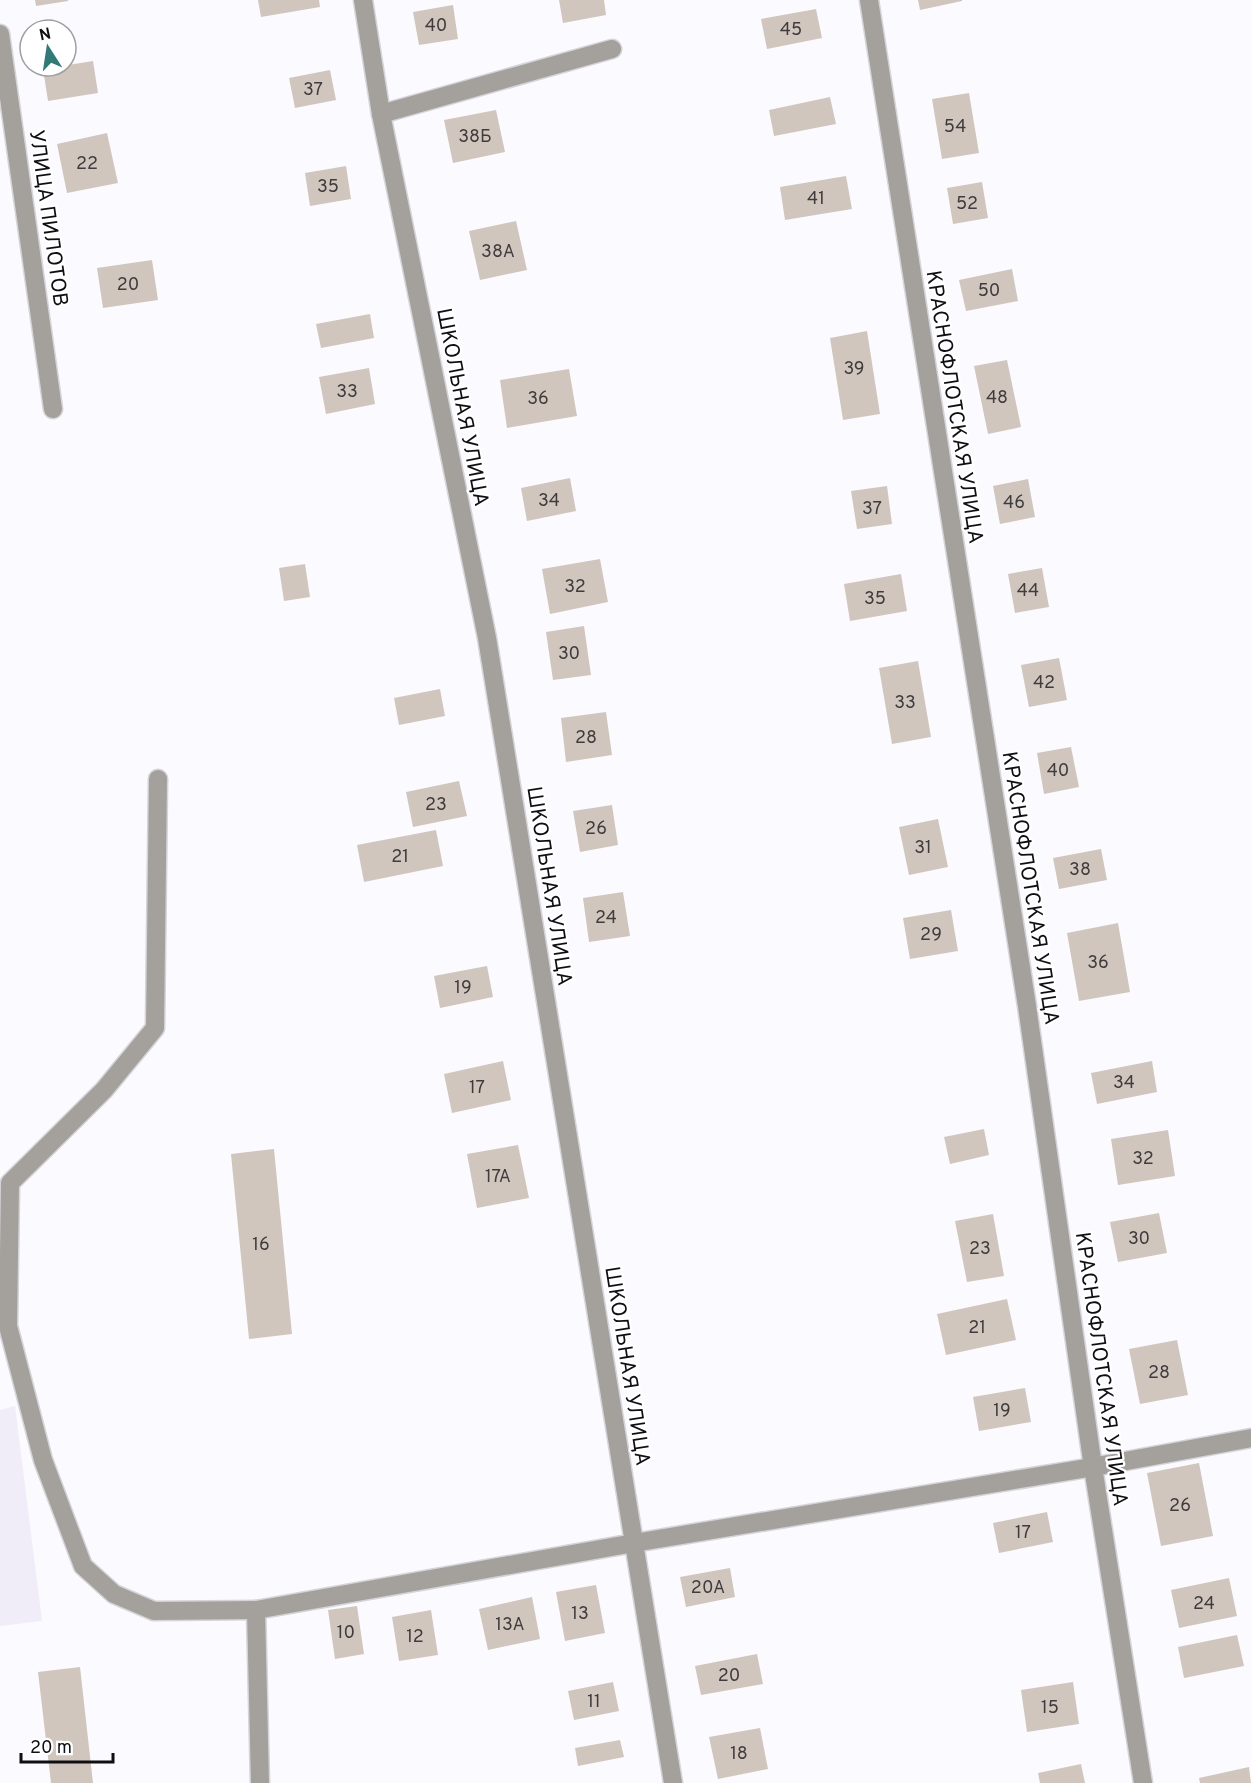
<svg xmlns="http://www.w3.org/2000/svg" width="1251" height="1783" viewBox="0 0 1251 1783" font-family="Overpass,sans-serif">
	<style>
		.built { fill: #f0edf9 }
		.building { fill: #d1c6be }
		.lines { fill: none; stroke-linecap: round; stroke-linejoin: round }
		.lane-casing { stroke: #d5d4d9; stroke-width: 21 }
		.street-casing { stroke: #d5d4d9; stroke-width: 21 }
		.lane { stroke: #a4a19c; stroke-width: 18 }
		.street { stroke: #a4a19c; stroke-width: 18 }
		.labels { text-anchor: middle; stroke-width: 4.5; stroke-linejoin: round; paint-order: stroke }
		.number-label { font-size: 18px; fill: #403c3d }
		.street-label { font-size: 21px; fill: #0f0e12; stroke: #fff }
	</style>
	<rect width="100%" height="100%" fill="#fbfaff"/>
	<path class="built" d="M15,1406L42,1621L0,1626V1410Z"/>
	<path class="building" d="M35,0H68V1L36,6Z
		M258,0H319L320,7L261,17Z
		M559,0H604L606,15L563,23Z
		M918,0H962V1L920,10Z
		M453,5L458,39L419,45L413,12Z
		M816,9L822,38L767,49L761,19Z
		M93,61L98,93L48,101L43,69Z
		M330,70L336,100L295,108L289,78Z
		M969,93L979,153L942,159L932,99Z
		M830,97L836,124L774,136L769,110Z
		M496,110L505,152L453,163L444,120Z
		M107,133L118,183L67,193L57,144Z
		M346,166L351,199L310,206L305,173Z
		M846,176L852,209L785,220L780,187Z
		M982,182L988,218L953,224L947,188Z
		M516,221L527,270L480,280L469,231Z
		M152,260L158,300L103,308L97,268Z
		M1012,269L1018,301L966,311L959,280Z
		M370,314L374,338L321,348L316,324Z
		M867,331L880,414L843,420L830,338Z
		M1007,360L1021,427L988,434L974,366Z
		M369,368L375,404L326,414L319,377Z
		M569,369L577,416L507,428L500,380Z
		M570,478L576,511L527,521L521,488Z
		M1028,479L1035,517L1000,524L993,486Z
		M887,486L892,524L857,529L851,491Z
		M600,559L608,602L550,614L542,569Z
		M305,564L310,597L284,601L279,568Z
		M1042,568L1049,607L1015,613L1008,574Z
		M901,574L907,611L850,621L844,584Z
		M584,626L591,675L553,680L546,632Z
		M1059,658L1067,700L1029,707L1021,665Z
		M918,661L931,737L892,744L879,668Z
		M440,689L445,716L399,725L394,698Z
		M606,712L612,755L566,762L561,718Z
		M1071,747L1079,787L1044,794L1037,753Z
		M459,781L467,816L413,827L406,792Z
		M612,805L618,845L580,852L573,811Z
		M938,819L948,867L909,875L899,827Z
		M436,830L443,866L364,882L357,845Z
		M1101,849L1107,880L1059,889L1053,858Z
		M623,892L630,936L589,942L583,898Z
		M951,910L958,951L910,959L903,918Z
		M1118,923L1130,992L1079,1001L1067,933Z
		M487,966L493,997L440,1008L434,976Z
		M503,1061L511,1100L452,1113L444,1074Z
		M1152,1061L1157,1092L1097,1104L1091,1073Z
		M984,1129L989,1155L950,1164L944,1137Z
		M1168,1130L1175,1176L1118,1185L1111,1139Z
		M518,1145L529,1198L477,1208L467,1154Z
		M274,1149L292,1334L249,1339L231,1154Z
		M1159,1213L1167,1253L1118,1262L1110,1222Z
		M993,1214L1004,1276L967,1282L955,1221Z
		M1007,1299L1016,1340L946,1355L937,1314Z
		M1177,1340L1188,1395L1140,1404L1129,1349Z
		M1025,1388L1031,1422L979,1431L973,1397Z
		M1199,1463L1213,1536L1161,1546L1147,1473Z
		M1047,1512L1053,1542L999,1553L993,1523Z
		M730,1568L735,1597L686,1607L680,1577Z
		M1229,1578L1237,1616L1179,1628L1171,1590Z
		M596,1585L605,1633L565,1641L556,1592Z
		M532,1597L540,1639L488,1650L479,1609Z
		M357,1606L364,1654L335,1659L328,1610Z
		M431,1610L438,1655L399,1661L392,1617Z
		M1237,1635L1244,1666L1184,1678L1178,1647Z
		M757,1654L763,1684L701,1695L695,1666Z
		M80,1667L93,1783H51L38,1672Z
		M613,1682L619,1711L574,1720L568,1691Z
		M1073,1682L1079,1724L1027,1732L1021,1690Z
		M760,1728L768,1769L718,1779L709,1737Z
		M620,1740L624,1757L578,1766L575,1748Z
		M1081,1764L1085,1783H1040L1038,1773Z
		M1249,1767L1251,1783H1200L1199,1778Z"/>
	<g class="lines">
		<defs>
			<path id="lane" d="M381,114L612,49
				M158,779L155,1028L104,1090L10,1183L8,1326L43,1460L83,1566L114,1594L154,1611L256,1610"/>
			<path id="street" d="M363,0L381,114L487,638L673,1783
				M869,0L1027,1006L1093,1467L1143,1783
				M0,34L53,409
				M260,1783L256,1610L634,1543L1093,1467L1251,1438"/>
		</defs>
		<use href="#lane" class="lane-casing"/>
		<use href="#street" class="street-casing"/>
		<use href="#lane" class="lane"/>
		<use href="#street" class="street"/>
	</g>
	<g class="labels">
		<g class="number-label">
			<text x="436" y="31">40</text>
			<text x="791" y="35">45</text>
			<text x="313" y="95">37</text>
			<text x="955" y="132">54</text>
			<text x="475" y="142">38Б</text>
			<text x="87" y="169">22</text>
			<text x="328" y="192">35</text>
			<text x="816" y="204">41</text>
			<text x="967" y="209">52</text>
			<text x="498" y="257">38А</text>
			<text x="128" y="290">20</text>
			<text x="989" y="296">50</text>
			<text x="854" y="374">39</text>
			<text x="347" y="397">33</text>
			<text x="997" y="403">48</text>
			<text x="538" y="404">36</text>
			<text x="549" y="506">34</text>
			<text x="1014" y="508">46</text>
			<text x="872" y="514">37</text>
			<text x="575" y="592">32</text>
			<text x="1028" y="596">44</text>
			<text x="875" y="604">35</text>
			<text x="569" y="659">30</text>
			<text x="1044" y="688">42</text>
			<text x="905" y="708">33</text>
			<text x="586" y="743">28</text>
			<text x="1058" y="776">40</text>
			<text x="436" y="810">23</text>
			<text x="596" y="834">26</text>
			<text x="923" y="853">31</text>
			<text x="400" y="862">21</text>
			<text x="1080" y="875">38</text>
			<text x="606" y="923">24</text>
			<text x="931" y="940">29</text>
			<text x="1098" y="968">36</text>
			<text x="463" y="993">19</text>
			<text x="1124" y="1088">34</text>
			<text x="477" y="1093">17</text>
			<text x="1143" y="1164">32</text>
			<text x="498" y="1182">17А</text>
			<text x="1139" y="1244">30</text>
			<text x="261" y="1250">16</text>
			<text x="980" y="1254">23</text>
			<text x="977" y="1333">21</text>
			<text x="1159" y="1378">28</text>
			<text x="1002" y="1416">19</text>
			<text x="1180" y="1511">26</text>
			<text x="1023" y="1538">17</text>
			<text x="708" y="1593">20А</text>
			<text x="1204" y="1609">24</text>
			<text x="580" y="1619">13</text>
			<text x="510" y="1630">13А</text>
			<text x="346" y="1638">10</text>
			<text x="415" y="1642">12</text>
			<text x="729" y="1681">20</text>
			<text x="594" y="1707">11</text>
			<text x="1050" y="1713">15</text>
			<text x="739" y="1759">18</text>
		</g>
		<g class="street-label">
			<text transform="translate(49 218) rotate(82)" y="7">УЛИЦА ПИЛОТОВ</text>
			<text transform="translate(463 407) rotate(79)" y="7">ШКОЛЬНАЯ УЛИЦА</text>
			<text transform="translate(955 407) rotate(81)" y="7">КРАСНОФЛОТСКАЯ УЛИЦА</text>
			<text transform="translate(550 886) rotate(81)" y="7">ШКОЛЬНАЯ УЛИЦА</text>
			<text transform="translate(1031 888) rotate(81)" y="7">КРАСНОФЛОТСКАЯ УЛИЦА</text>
			<text transform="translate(628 1366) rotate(81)" y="7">ШКОЛЬНАЯ УЛИЦА</text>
			<text transform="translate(1102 1369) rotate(82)" y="7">КРАСНОФЛОТСКАЯ УЛИЦА</text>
		</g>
	</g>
	<g transform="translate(48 48) rotate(348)"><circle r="28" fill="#ffffff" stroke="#9f9fa0" stroke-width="1.5"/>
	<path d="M0-4.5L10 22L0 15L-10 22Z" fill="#327a75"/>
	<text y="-9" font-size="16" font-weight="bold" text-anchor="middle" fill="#0f0e12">N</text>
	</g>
	<path d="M21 1753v9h92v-9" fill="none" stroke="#0f0e12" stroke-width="3"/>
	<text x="30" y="1753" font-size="18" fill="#0f0e12" stroke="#ffffff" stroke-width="4.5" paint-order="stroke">20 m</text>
</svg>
